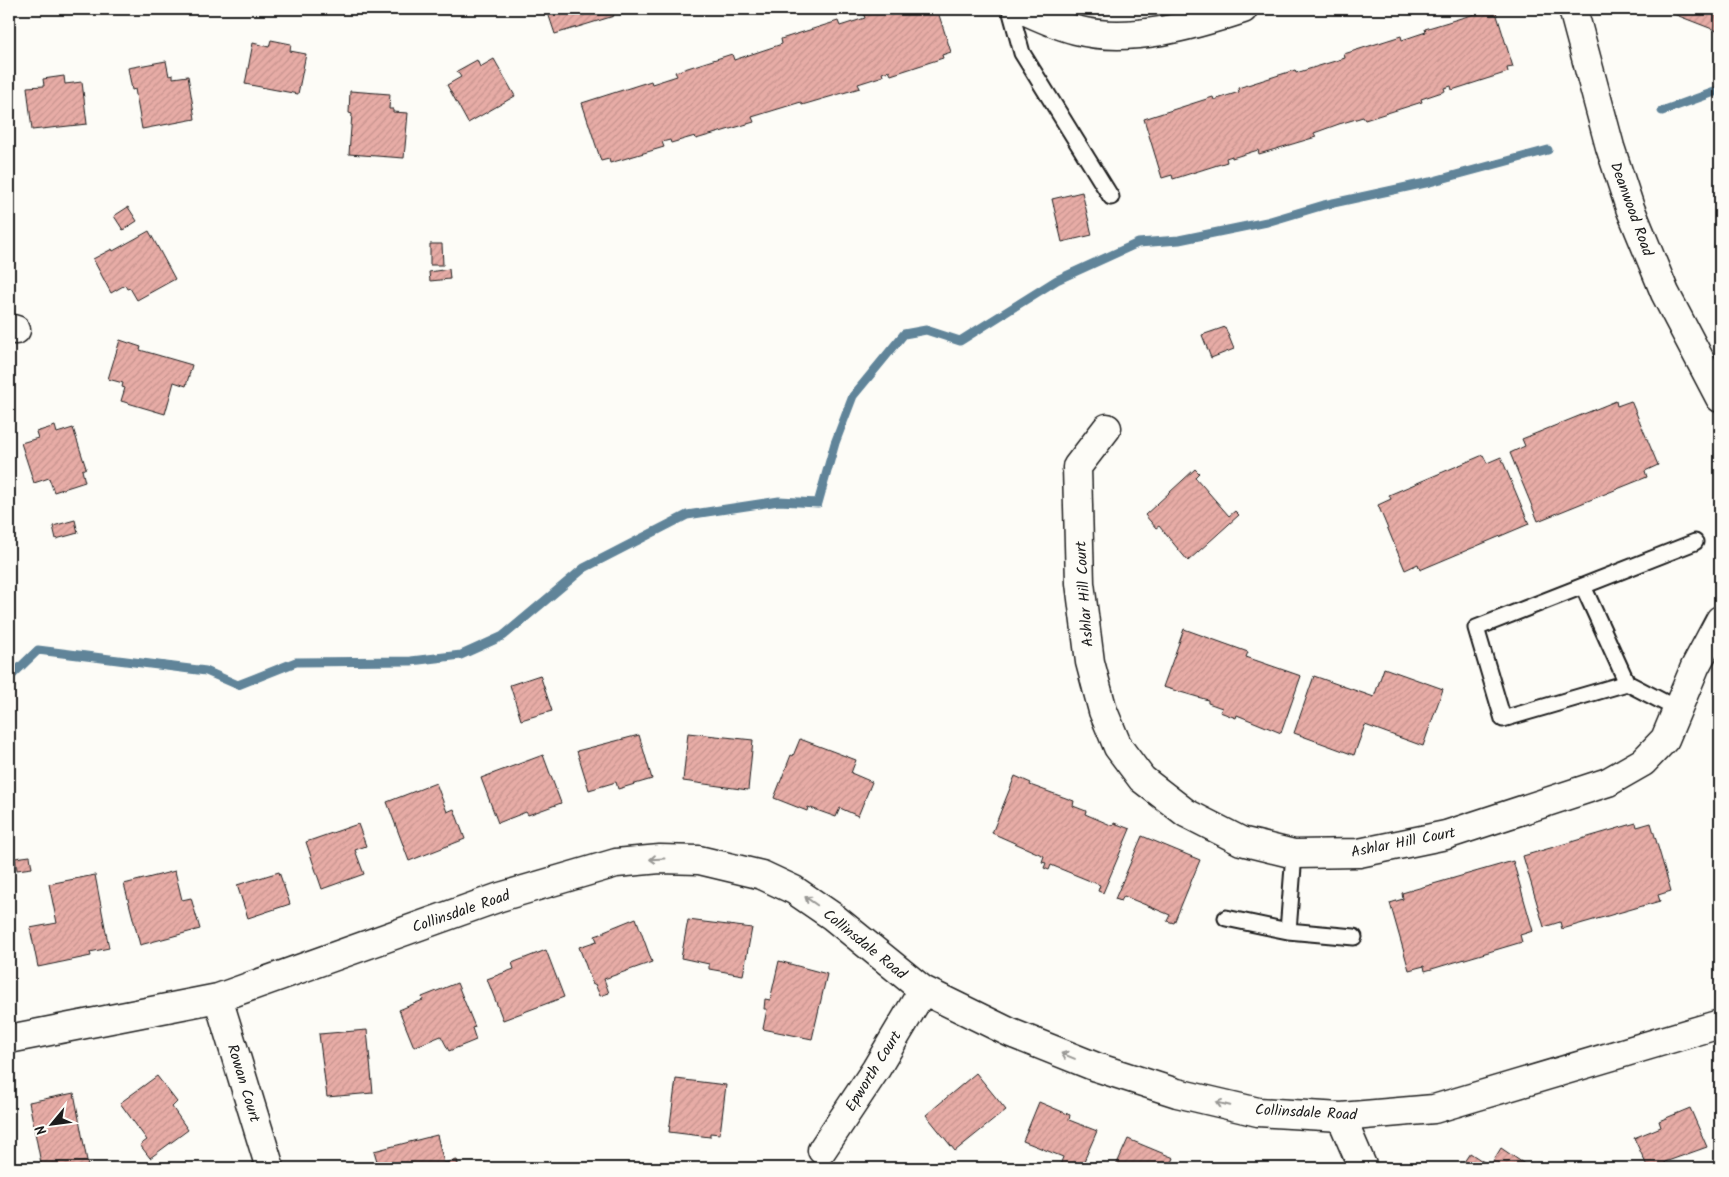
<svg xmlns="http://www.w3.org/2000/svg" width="1729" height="1177" viewBox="0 0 1729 1177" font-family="Kalam,sans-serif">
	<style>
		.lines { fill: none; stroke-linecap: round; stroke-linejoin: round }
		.stream { stroke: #608499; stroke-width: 9 }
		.building { fill: url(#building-hatch); stroke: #1c1c1c }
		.lane-casing { stroke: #1c1c1c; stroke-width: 19 }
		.street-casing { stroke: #1c1c1c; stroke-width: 31 }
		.lane { stroke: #fdfcf7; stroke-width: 15 }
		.street { stroke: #fdfcf7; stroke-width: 28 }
		.oneway { stroke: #989794 }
		.labels { text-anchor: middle; stroke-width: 4.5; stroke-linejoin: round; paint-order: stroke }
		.street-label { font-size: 15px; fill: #1c1c1c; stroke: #fdfcf7 }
	</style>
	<defs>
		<pattern id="building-hatch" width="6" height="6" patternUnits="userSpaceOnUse" patternTransform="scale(1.25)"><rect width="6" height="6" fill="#e7aca6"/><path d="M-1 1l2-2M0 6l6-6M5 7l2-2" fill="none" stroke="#c6938e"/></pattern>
	</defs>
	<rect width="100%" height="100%" fill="#fdfcf7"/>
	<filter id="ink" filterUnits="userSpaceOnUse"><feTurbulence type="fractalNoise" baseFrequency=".02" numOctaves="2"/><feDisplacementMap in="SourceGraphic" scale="10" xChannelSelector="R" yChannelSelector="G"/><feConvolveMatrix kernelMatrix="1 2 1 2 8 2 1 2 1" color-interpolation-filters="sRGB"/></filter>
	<g filter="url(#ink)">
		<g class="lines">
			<path class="stream" d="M1662,111L1720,90
				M9,678L38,650L206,671L238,685L296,662L411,661L461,655L503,636L584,568L687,515L779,501L818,503L835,443L853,396L904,334L926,330L960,341L1057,280L1138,243L1179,240L1267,222L1324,205L1430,182L1548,150"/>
		</g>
		<path class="building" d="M542,9H611L614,16L555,34L547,10L543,11Z
			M882,9H937L951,52L942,55L943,58L891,75L889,71L882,73L883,76L858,84L860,88L802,105L801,102L752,117L754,122L696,139L695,136L671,143L670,140L662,142L664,147L610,163L609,159L601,161L582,103L651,81L652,84L677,76L675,72L732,54L734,60L782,44L781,39L838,21L840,26L865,18L864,15Z
			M1491,9H1495L1513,67L1507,68L1508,72L1452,90L1451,86L1444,88L1445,91L1421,99L1422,102L1365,120L1363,117L1339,124L1314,133L1316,137L1259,154L1258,150L1232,158V156L1226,158L1227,162L1173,179L1172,175L1162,178L1144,119L1213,97L1214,100L1239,92L1238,88L1295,70L1296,73L1345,58L1344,54L1401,36L1402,40L1426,32L1425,29Z
			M1667,9H1720V32L1666,11Z
			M271,40L291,44L290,51L306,54L298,94L245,84L253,43L269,47Z
			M494,59L515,96L468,123L447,85L461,77L457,71L477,60L480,67Z
			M166,61L169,76L173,75V78L188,76L195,119L142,129L135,89L132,90L128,68Z
			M64,76L65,84L82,82L87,124L32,130L27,87L44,86L43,79Z
			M350,91L390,94L389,109H393V112L408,113L404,158L349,154L352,114L349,113Z
			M1082,192L1092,235L1062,242L1052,199Z
			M128,207L137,221L123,230L114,216Z
			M149,231L175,279L137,300L130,288L127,289L125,285L111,293L93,259L112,249L113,251Z
			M430,244H442L443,265H430Z
			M449,269L450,279L430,281L429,272Z
			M1225,327L1234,349L1211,358L1202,335Z
			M120,340L141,347L140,350L192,365L186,386L174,382L165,414L121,401L125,388L122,387L123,383L108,379Z
			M1616,401L1617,406L1631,401L1658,465L1645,471L1647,477L1538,521L1510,453L1525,446L1522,439Z
			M55,426L57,433L73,428L86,468L82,470L85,482L54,492L49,478L34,483L21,443L38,438L36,432Z
			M1483,455L1487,463L1501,457L1529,524L1420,570L1418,564L1405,570L1378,505L1391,499L1389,495Z
			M1195,469L1199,473L1195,477L1229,516L1235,511L1239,515L1188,561L1159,526L1156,528L1145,515Z
			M75,520L78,533L56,539L53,526Z
			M1184,629L1248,652L1246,657L1301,676L1281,733L1237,715L1236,718L1220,712L1222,708L1208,703V700L1163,687Z
			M1384,668L1443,689L1423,746L1365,725L1354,755L1294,733L1314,676L1374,697Z
			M540,675L552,711L521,720L510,685Z
			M688,733L753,740L748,790L683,781Z
			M639,735L652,779L618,789L616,782L589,790L577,751Z
			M800,739L856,760L851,773L872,782L858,816L840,808L836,817L808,807L807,811L774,798L791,755L793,756Z
			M543,755L561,803L528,815L526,812L498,823L481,778Z
			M1015,776L1031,783L1030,785L1074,801L1073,806L1086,811L1085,814L1113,826L1114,823L1130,829L1103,893L1098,891L1100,885L1051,865L1049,870L1044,868L1046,863L1042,862L1044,856L992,833Z
			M436,783L447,812L454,809L465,839L409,861L387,802Z
			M1636,823L1637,827L1651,823L1671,891L1658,895L1660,901L1562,929L1560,922L1544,927L1523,856Z
			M358,824L366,846L355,850L364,874L322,889L306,842Z
			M1142,836L1200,860L1174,923L1167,921L1170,915L1124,896L1121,901L1115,899Z
			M30,856L32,868L17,870L15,858Z
			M1513,861L1533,931L1520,935L1522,942L1425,971L1424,966L1409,970L1390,903L1403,899L1402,893Z
			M175,871L182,900L191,898L200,929L140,945L124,884Z
			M279,872L290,904L248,918L237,885Z
			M95,875L109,948L90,952L91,956L38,967L30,928L57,923L49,884Z
			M636,918L652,962L604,979L609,993L600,996L595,984L593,985L579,947L597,941L595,936L604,933V931Z
			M688,920L752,928L743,975L709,969V964L681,958Z
			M546,950L564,997L503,1020L487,979L514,969L512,963Z
			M779,961L827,974L812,1039L763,1029L767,1009H764L765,999L770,1000Z
			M457,983L475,1027L472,1028L476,1040L449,1051L441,1036L414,1047L399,1010L423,1000L422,997Z
			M367,1030L373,1093L327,1097L319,1034Z
			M976,1073L1006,1110L955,1151L926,1115Z
			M157,1076L177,1102L172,1107L188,1130L150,1158L140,1145L147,1140L120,1103Z
			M676,1079L726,1085L720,1134L710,1133V1137L669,1132Z
			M74,1093L88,1166L42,1168L29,1102Z
			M1039,1102L1070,1115L1069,1120L1097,1131L1081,1168H1059L1063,1157L1023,1141Z
			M1690,1108L1707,1147L1665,1162L1668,1168H1648L1634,1138L1661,1127L1659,1121Z
			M437,1135L444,1163L457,1160L459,1168H379L374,1151Z
			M1128,1139L1174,1158L1170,1167L1173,1168H1115Z
			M1501,1148L1529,1167L1528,1168H1460L1470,1153L1490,1166Z"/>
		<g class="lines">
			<defs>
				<path id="lane" d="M1010,9L1022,53L1111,197
					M1583,586L1627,683L1679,710
					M1627,683L1503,719L1476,628L1695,542
					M1226,918L1288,931L1354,937
					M1288,931L1294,854"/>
				<path id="street" d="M1022,9C1039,17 1057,25 1076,30C1129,44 1192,26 1243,9
					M1573,9L1610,147L1630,208L1665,293L1720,398
					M9,328L16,330
					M1107,428L1077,467L1080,583L1090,662L1103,711L1118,747L1142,779L1186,813L1241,841L1294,854L1359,853L1446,835L1608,782L1643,762L1665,739L1695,667L1720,620
					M218,998L270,1168
					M9,1039L218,998L500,897L616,863L660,859L699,860L762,875L794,890L832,916L923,990L1011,1033L1096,1067L1177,1093L1258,1112L1341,1117L1434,1109L1720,1024
					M1341,1117L1363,1168
					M822,1150L876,1069L923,990"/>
			</defs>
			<use href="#lane" class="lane-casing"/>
			<use href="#street" class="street-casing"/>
			<use href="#lane" class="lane"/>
			<use href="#street" class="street"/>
		</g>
		<defs><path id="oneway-shaft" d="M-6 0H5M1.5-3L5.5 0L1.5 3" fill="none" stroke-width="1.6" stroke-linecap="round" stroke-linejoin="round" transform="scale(1.25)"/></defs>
		<g class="oneway">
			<use href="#oneway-shaft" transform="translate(657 859) rotate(177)"/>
			<use href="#oneway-shaft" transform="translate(811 901) rotate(-145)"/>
			<use href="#oneway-shaft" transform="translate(1068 1056) rotate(-158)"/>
			<use href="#oneway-shaft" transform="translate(1223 1104) rotate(-167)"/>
		</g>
	</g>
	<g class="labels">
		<g class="street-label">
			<text transform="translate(1632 209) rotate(70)" y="5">Deanwood Road</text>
			<text transform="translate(1084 594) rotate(-94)" y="5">Ashlar Hill Court</text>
			<text transform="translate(1403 842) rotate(-11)" y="5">Ashlar Hill Court</text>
			<text transform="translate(461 911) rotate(-19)" y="5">Collinsdale Road</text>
			<text transform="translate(865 944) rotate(39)" y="5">Collinsdale Road</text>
			<text transform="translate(873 1071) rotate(-58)" y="5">Epworth Court</text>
			<text transform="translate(244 1083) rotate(73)" y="5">Rowan Court</text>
			<text transform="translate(1306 1112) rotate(3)" y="5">Collinsdale Road</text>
		</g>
	</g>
	<rect width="1729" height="1177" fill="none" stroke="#fdfcf7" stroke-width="30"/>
	<rect x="15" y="15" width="1699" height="1147" fill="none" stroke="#1c1c1c" stroke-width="2" filter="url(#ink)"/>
	<g transform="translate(52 1124) rotate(241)" stroke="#fdfcf7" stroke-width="4" paint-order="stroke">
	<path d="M0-4L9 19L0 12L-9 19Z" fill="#1c1c1c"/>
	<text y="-8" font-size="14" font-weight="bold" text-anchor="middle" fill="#1c1c1c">N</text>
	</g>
</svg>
